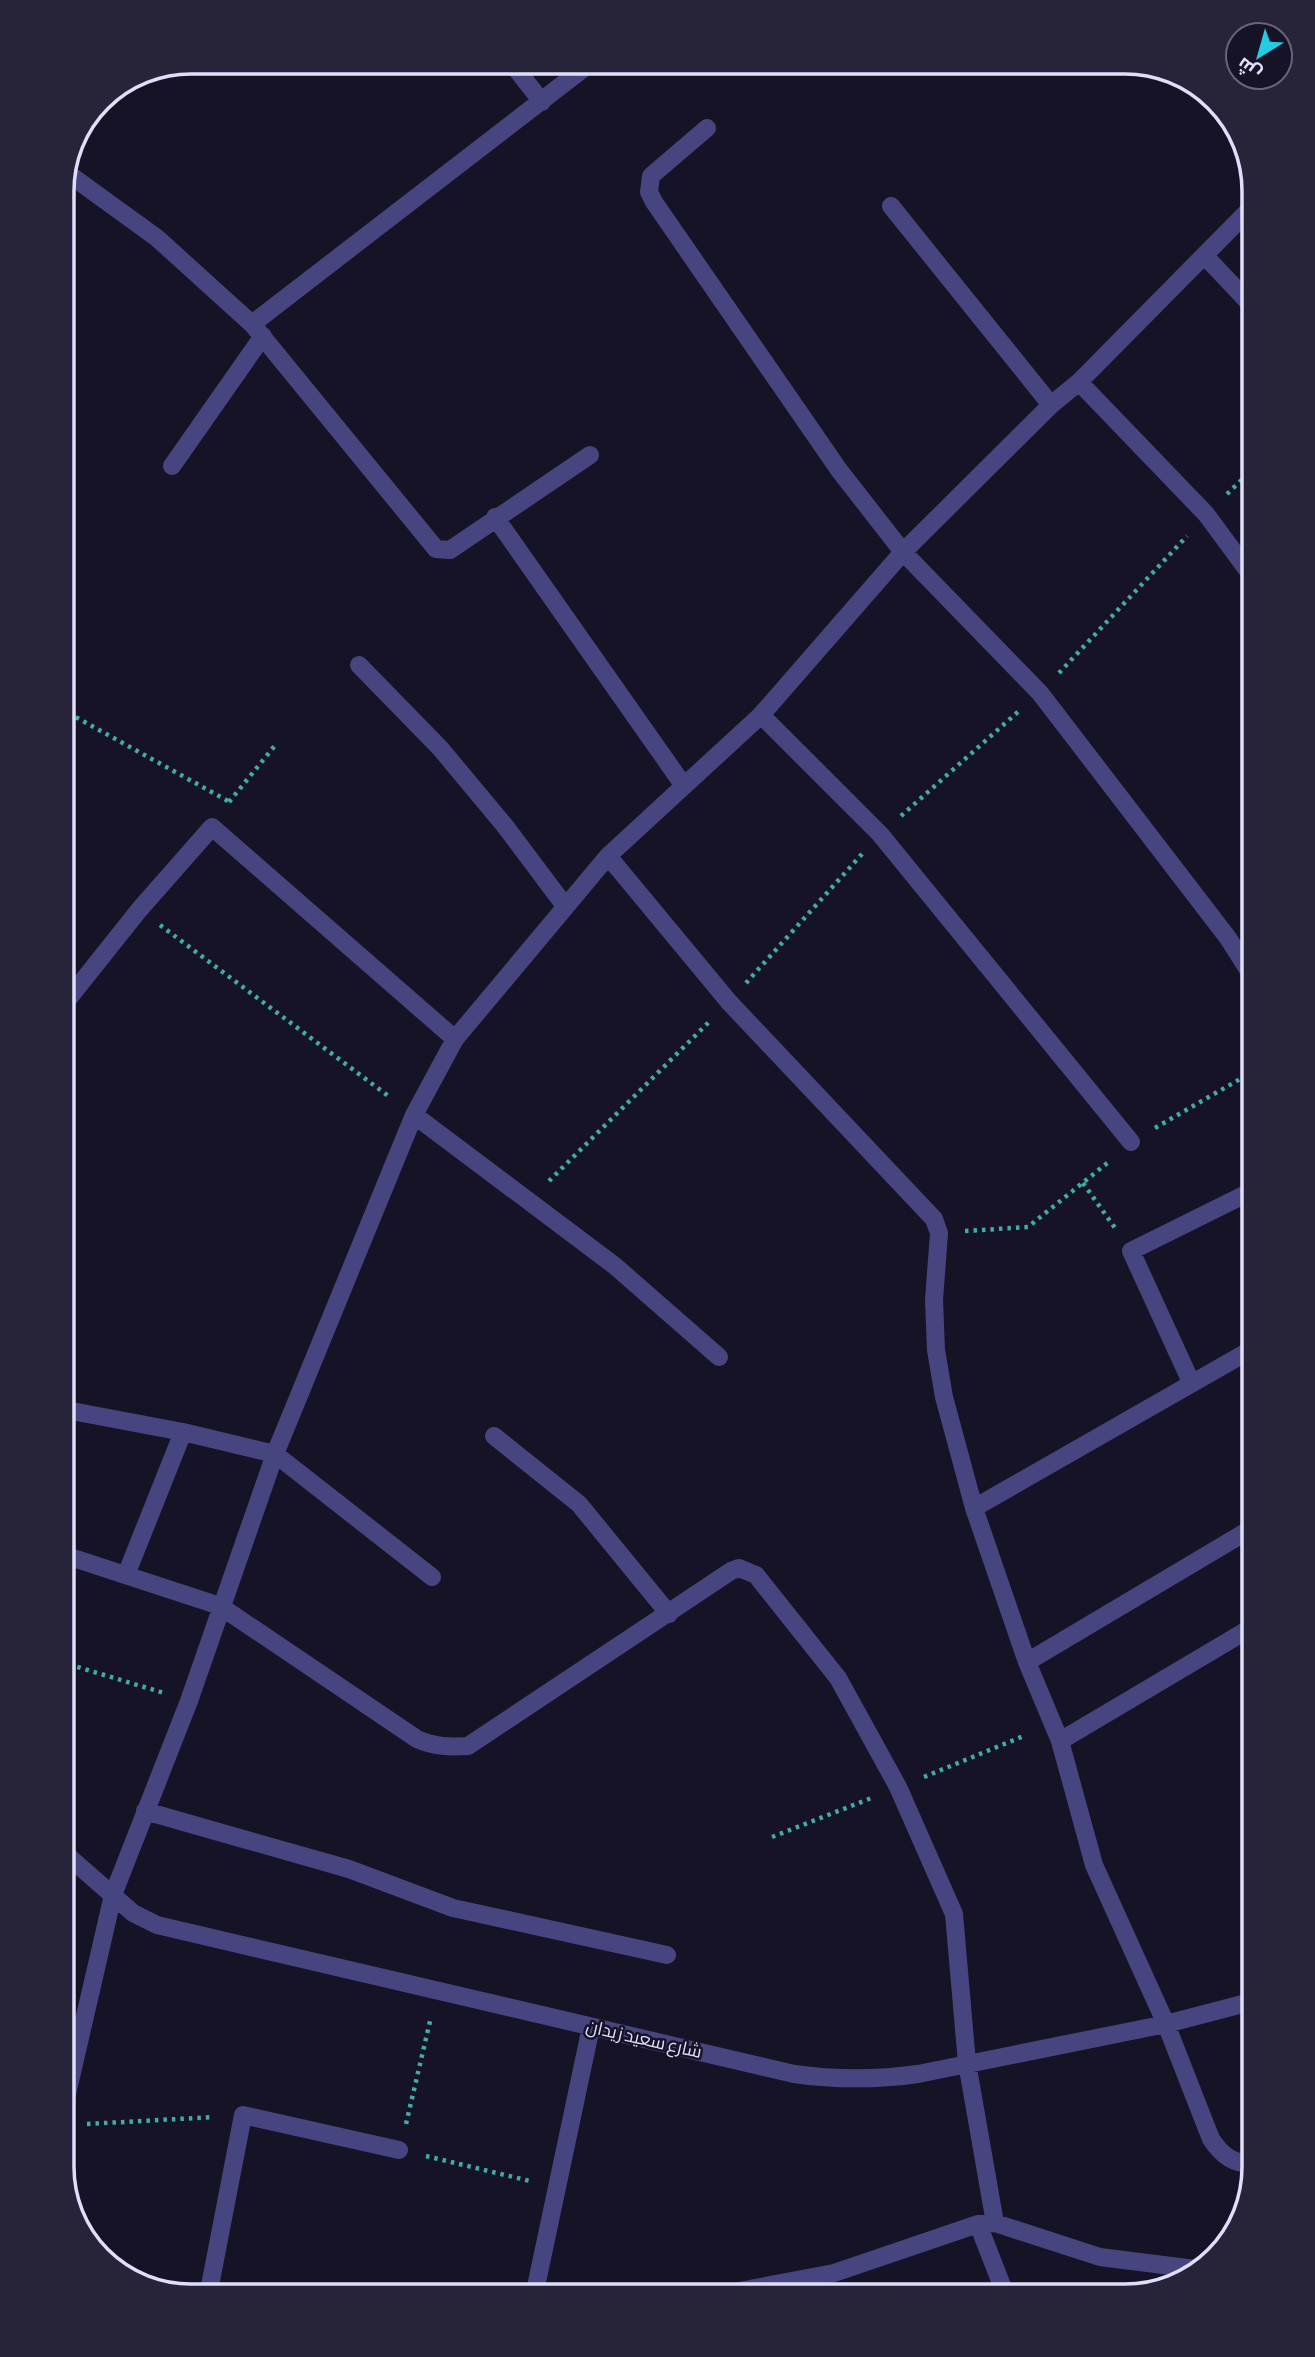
<svg xmlns="http://www.w3.org/2000/svg" width="1315" height="2357" viewBox="0 0 1315 2357" font-family="'Asap Condensed',Cairo,sans-serif">
	<style>
		.lines { fill: none; stroke-linecap: round; stroke-linejoin: round }
		.path { stroke: #40aca7; stroke-width: 4.5; stroke-dasharray: 3.5 5; stroke-linecap: butt }
		.street { stroke: #474580; stroke-width: 18 }
		.labels { text-anchor: middle; stroke-width: 5; stroke-linejoin: round; paint-order: stroke }
		.street-label { font-size: 18px; fill: #e1defb; stroke: #171327 }
		.rim { fill: none; stroke: #e1defb; stroke-width: 3.5 }
	</style>
	<rect width="100%" height="100%" fill="#171327"/>
	<g class="lines">
		<path class="path" d="M1227,494L1254,468
			M1059,673L1187,536
			M61,709L228,801
			M229,802L277,743
			M901,816L1020,710
			M160,925L391,1098
			M746,983L862,854
			M1155,1128L1254,1071
			M549,1181L709,1022
			M1083,1183L1115,1228
			M965,1231L1028,1227L1111,1160
			M61,1662L164,1693
			M924,1777L1026,1735
			M772,1837L874,1797
			M87,2124L214,2117
			M406,2124L431,2017
			M426,2156L530,2181"/>
		<path class="street" d="M510,61L542,102
			M707,128L651,176L649,192L654,202L839,470L903,552L1040,693L1228,938L1254,979
			M66,172L157,238L252,324L436,549L450,550L590,455
			M891,206L1051,405
			M1205,256L1254,308
			M252,324L593,61
			M1079,382L1206,514L1254,579
			M172,466L263,336
			M495,517L684,786
			M359,665L440,748L505,826L565,906
			M761,715L880,834L1131,1142
			M608,856L729,1002L934,1219L939,1233L934,1300L936,1350L944,1397L974,1508L1027,1662L1060,1741L1094,1865L1166,2024L1211,2139C1223,2157 1233,2163 1254,2165
			M61,1008L139,910L212,827L455,1039
			M414,1115L615,1266L719,1357
			M1191,1382L1131,1251L1254,1190
			M61,1409L183,1432L275,1454L432,1577
			M494,1436L579,1504L669,1614
			M974,1508L1254,1348
			M61,1554L220,1606L417,1739C435,1747 449,1747 468,1746L731,1571L739,1568L756,1575L838,1678L898,1787L954,1914L967,2063L995,2223
			M126,1575L183,1432
			M1027,1662L1254,1527
			M1060,1741L1254,1626
			M145,1811L349,1869L453,1908L667,1955
			M61,1850L133,1913L157,1925L794,2074C837,2080 875,2080 918,2074L1166,2024L1254,2001
			M61,2120L113,1895L189,1701L275,1454L414,1115L455,1039L608,856L761,715L903,552L1051,405L1079,382L1254,205
			M978,2224L1006,2296
			M208,2296L243,2115L399,2150
			M534,2296L591,2027
			M713,2296L834,2273L978,2224L995,2223L1100,2257L1195,2269"/>
	</g>
	<g class="labels">
		<g class="street-label">
			<text transform="translate(644 2039) rotate(13)" y="6">شارع سعيد زيدان</text>
		</g>
	</g>
	<path d="M0 0H1315V2357H0ZM191 74H1125A117 117 0 0 1 1242 191V2167A117 117 0 0 1 1125 2284H191A117 117 0 0 1 74 2167V191A117 117 0 0 1 191 74Z" fill="#272338" fill-rule="evenodd"/>
	<path class="rim" d="M191 74H1125A117 117 0 0 1 1242 191V2167A117 117 0 0 1 1125 2284H191A117 117 0 0 1 74 2167V191A117 117 0 0 1 191 74Z"/>
	<g transform="translate(1259 56) rotate(217)"><circle r="33" fill="#171327" stroke="#68647c" stroke-width="2"/>
	<path d="M0-5L12 26L0 18L-12 26Z" fill="#22cde3"/>
	<text y="-10" font-size="19" font-weight="bold" text-anchor="middle" fill="#e1defb">ش</text>
	</g>
</svg>
